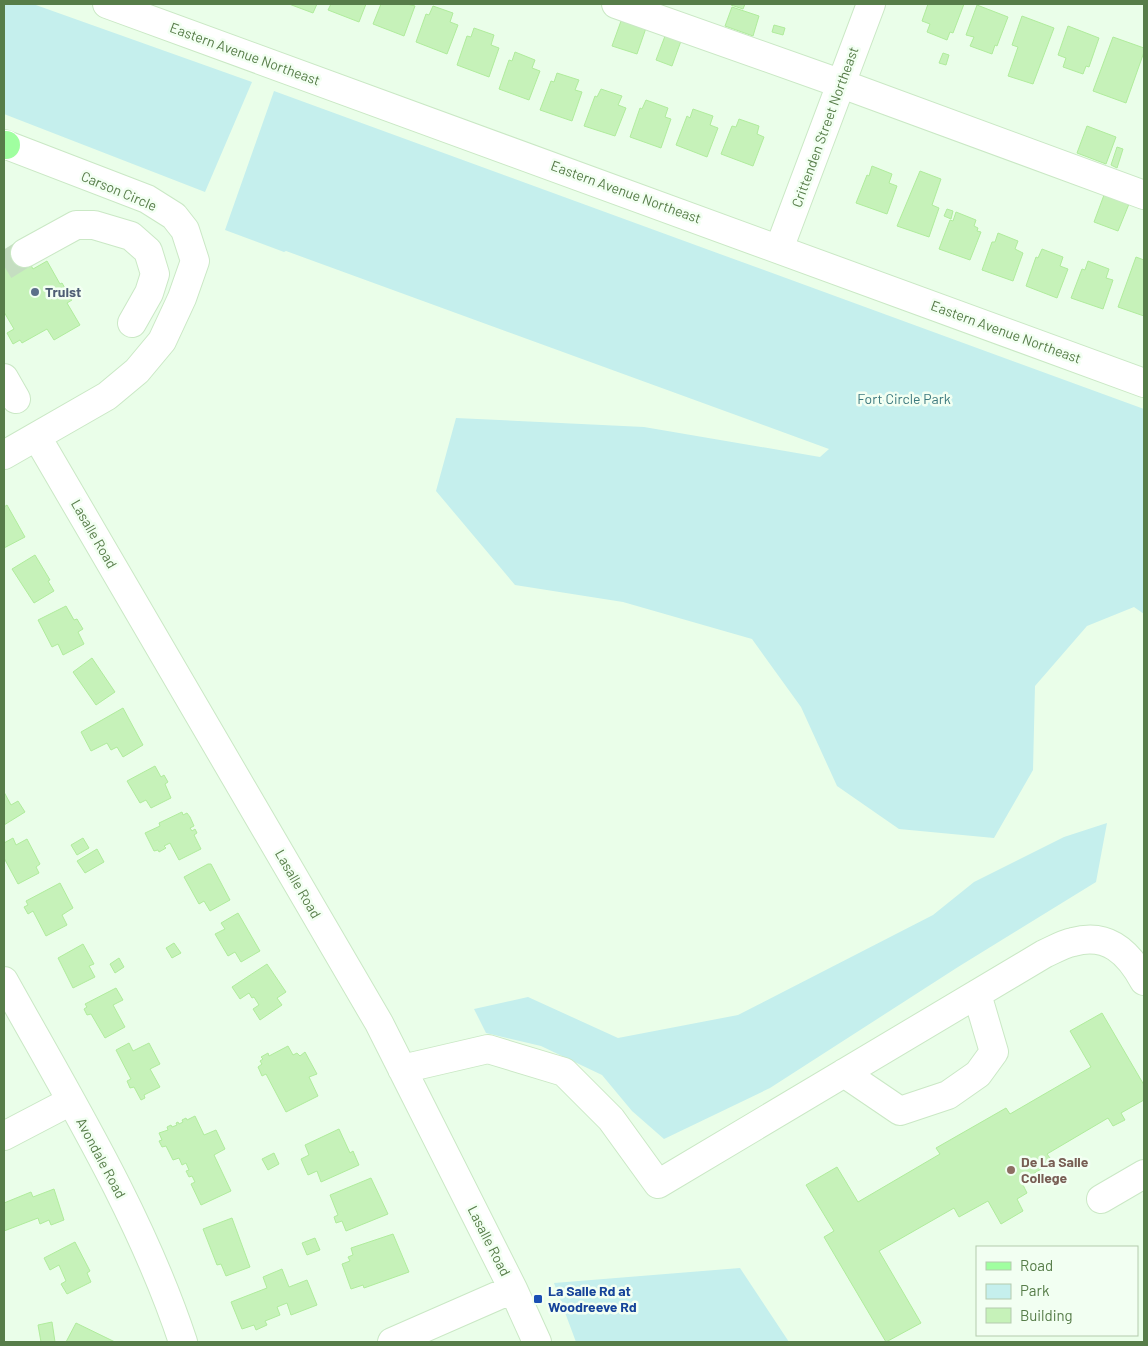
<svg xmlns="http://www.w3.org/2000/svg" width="1148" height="1346" viewBox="0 0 1148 1346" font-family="Barlow,sans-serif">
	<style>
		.green { fill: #c5efed }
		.building { fill: #c6f2b9; stroke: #b0ec9c }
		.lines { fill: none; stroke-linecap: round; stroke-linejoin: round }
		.minor-tunnel { stroke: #c5dec1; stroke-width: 28; stroke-dasharray: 28 14; stroke-linecap: butt }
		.minor-casing { stroke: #cae8c5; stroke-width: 30 }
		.major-casing { stroke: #fff; stroke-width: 30 }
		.minor { stroke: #fff; stroke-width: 28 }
		.major { stroke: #a0ffa0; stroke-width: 28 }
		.service-dot { fill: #5c6f8a; stroke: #f2fff2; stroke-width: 2 }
		.education-dot { fill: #8d6e63; stroke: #f2fff2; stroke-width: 2 }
		.transit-dot { fill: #1a4fb4; stroke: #f2fff2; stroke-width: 2 }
		.labels { text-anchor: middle; stroke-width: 5; stroke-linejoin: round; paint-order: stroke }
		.street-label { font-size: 14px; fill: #577d49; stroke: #f2fff2 }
		.service-label { font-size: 14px; font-weight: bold; fill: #4e5e75; stroke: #f2fff2; text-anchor: start }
		.park-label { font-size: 14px; fill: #3c797e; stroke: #f2fff2 }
		.education-label { font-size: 14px; font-weight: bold; fill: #785e54; stroke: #f2fff2; text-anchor: start }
		.transit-label { font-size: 14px; font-weight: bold; fill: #164399; stroke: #f2fff2; text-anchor: start }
	</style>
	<rect width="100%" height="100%" fill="#eafee9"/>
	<path class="green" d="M4,4H33L252,82L205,192L4,114Z
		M274,91L1144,409V614L1134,607L1087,626L1035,686L1033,770L994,838L899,829L837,786L801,707L752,639L623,602L515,585L436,491L456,418L644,427L820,457L829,449L286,251L284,252L225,230Z
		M1107,823L1096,882L958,967L770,1088L664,1139L632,1111L602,1075L541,1046L486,1033L474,1009L528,997L618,1038L738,1015L933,915L974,882L1064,837Z
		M740,1268L789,1342H576L554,1283Z"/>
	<path class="building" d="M289,4H317L313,13Z
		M331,4H366L359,22L328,10Z
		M381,4H407L415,6L404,36L373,24Z
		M732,4H745L743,9L731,5Z
		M928,4H964L953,33L950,32L947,40L927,32L930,24L922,21Z
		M977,5L1008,17L997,46L995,45L992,54L970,46L974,37L966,35Z
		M433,6L453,13L450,22L458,25L447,54L416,42L426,14L429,15Z
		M732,7L759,16L753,36L725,26Z
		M1022,16L1054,28L1033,84L1008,76L1018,47L1012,45Z
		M621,21L646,28L637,54L612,46Z
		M774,25L785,28L783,35L772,32Z
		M1068,26L1099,38L1089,67L1086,66L1083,74L1063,67L1066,58L1058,55Z
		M474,28L494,35L491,45L499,48L489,77L457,65L467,36L471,37Z
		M665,36L681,41L672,66L656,60Z
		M1113,37L1144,48V52L1126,103L1093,91Z
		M515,52L535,60L532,68L540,71L529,100L499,89L509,60L512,61Z
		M943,53L949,55L946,65L939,63Z
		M557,73L579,80L575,90L582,92L572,121L540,110L551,81L554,82Z
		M601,89L622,96L618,105L626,108L615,136L584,126L595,96L597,97Z
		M646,100L668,108L665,117L671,119L661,148L630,137L640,108L642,109Z
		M693,109L713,116L710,125L718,128L707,157L676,145L687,116L690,118Z
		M739,119L759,126L757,134L764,137L753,166L721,154L732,126L736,127Z
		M1087,126L1116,137L1106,164L1077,153Z
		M1117,147L1123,149L1117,168L1111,165Z
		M872,166L892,174L889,183L897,186L887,214L856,203L867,175L869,176Z
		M920,171L941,179L932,205L939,208L929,237L897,226Z
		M1104,195L1129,204L1118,231L1094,222Z
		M947,209L953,211L951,219L944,216Z
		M956,212L976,220L974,226L978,228L977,231L981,232L970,260L939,249L950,220L953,221Z
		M998,233L1018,241L1015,249L1023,253L1013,281L982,270L992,242H995Z
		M20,245L33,269L47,261L60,284L62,283L72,300L67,303L80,325L54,340L47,329L22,343L20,340L13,344L7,333L14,329L4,312V255Z
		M1042,249L1063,257L1060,266L1068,269L1057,298L1026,286L1036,257L1038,258Z
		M1136,257L1144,260V316L1118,307Z
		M1088,261L1109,269L1106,278L1113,280L1103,309L1071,298L1082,269L1085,270Z
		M7,505L25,537L4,548V507Z
		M35,555L50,580L48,581L54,591L34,603L12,569Z
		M66,606L74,620L77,619L83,629L78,632L84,644L63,655L58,644L52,647L38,620Z
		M92,658L115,692L96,705L73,672Z
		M123,708L143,745L123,757L117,747L111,750L107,743L91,751L81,732Z
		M155,766L161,777L164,775L168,782L165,784L171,798L151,808L146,800L140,803L127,781Z
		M4,792L11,805L18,801L25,812L4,825Z
		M182,812L183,815L187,813L190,817L194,826L190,828L192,831L195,829L197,833L194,835L201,849L179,860L170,843L164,846L166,848L159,852L158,850L154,851L145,833L160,826L159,823Z
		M13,838L16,845L27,839L40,864L36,867L39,873L18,884L4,858V843Z
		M83,838L89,848L77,855L71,845Z
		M97,849L104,862L85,873L77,861Z
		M208,864H211L230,900L210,911L204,901L199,904L184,877Z
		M60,883L73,908L62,915L67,925L46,936L33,911L28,914L24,907L28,905L26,901Z
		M238,913L260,951L241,962L235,952L228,956L215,934L225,929L221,923Z
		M174,943L181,953L172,958L166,948Z
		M83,944L94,964L89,966L95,977L73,988L58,958Z
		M119,958L124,967L115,973L110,964Z
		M267,964L286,992L277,998L282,1005L260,1020L253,1009L259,1005L254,997L252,998L249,993L240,999L232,987Z
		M116,988L123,1000L113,1005L125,1027L105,1038L91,1014L87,1015L84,1009L87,1007L85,1004Z
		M1102,1013L1144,1085V1100L1121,1113L1125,1120L1113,1126L1108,1118L1047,1154L1053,1162L1021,1181L1027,1193L1017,1199L1023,1211L1001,1224L988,1201L959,1217L954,1208L879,1251L921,1323L886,1342L824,1237L834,1231L806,1185L837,1167L858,1202L940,1154L936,1148L1006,1108L1010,1114L1091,1067L1070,1031Z
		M129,1043L133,1051L149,1043L160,1064L150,1069L160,1087L144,1095L145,1098L141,1100L134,1087L130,1088L127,1081L131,1079L116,1050Z
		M288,1046L293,1055L297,1053L300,1056L305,1052L317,1074L309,1077L318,1096L286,1112L266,1074L262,1076L258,1067L262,1064L260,1061L263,1059L261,1057L268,1053L269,1056Z
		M195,1116L204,1135L216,1130L225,1149L214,1155L231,1191L201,1205L191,1184L195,1182L192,1176L189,1177L186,1171L189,1170L186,1163L182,1165L179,1158L173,1160L166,1146L162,1147L159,1141L162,1140L159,1133L168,1130L167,1127L171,1125L172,1127L177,1125L176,1123L178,1122L179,1124L183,1122L182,1120L186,1118L187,1120Z
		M339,1129L350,1153L353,1151L359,1165L321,1182L317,1171L308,1175L301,1159L309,1155L305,1145Z
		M274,1153L279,1164L268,1170L262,1159Z
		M371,1178L388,1214L346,1231L342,1221L336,1223L334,1217L338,1215L330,1195Z
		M54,1189L64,1220L51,1225L49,1220L40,1224L38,1218L4,1231V1203L31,1192L33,1197Z
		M232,1218L250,1267L226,1276L221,1264L217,1265L203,1229Z
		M393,1234L409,1272L364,1288L363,1285L351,1289L342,1264L350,1261L348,1257L353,1255L351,1248Z
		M315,1238L320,1250L307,1255L302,1243Z
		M75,1242L90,1271L87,1273L91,1282L67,1294L61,1284L66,1281L59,1265L50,1270L44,1258Z
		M282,1269L289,1287L307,1280L317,1305L291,1315L287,1303L277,1307L280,1315L265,1321L267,1325L256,1330L254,1325L242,1329L231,1302L267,1288L263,1277Z
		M52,1322L55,1342H41L38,1325Z
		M76,1323L115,1342H66Z"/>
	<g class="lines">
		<path class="minor-tunnel" d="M4,266L25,253"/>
		<defs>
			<path id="minor" d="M107,4L1144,383
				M616,4L842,84L1144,195
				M4,144L147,199L174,216L185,230L195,261L182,298L162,341L137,371L107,396L4,455
				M779,249L871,4
				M25,253L76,225H94L131,236L148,251L155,274L149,293L132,323
				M4,378L16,399
				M37,437L379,1023L513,1289L537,1342
				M4,981C69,1098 141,1215 183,1342
				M402,1069L488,1049L564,1072L611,1119L658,1184L1044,954C1053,950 1063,944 1073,942C1108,932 1129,953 1144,981
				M844,1073L900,1111L948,1095L978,1074L994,1052L977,994
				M4,1136L71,1101
				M1101,1199L1144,1174
				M392,1342L513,1289"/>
			<path id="major" d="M4,145H6"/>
		</defs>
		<use href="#minor" class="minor-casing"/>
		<use href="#major" class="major-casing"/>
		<use href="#minor" class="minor"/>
		<use href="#major" class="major"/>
	</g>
	<circle class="service-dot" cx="35" cy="292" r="5"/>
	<circle class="education-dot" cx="1011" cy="1170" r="5"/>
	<rect class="transit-dot" x="533" y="1294" width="10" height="10" rx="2.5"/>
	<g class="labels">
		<g class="street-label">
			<text transform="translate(245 54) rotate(20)" y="5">Eastern Avenue Northeast</text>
			<text transform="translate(825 127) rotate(-70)" y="5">Crittenden Street Northeast</text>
			<text transform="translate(119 191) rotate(23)" y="5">Carson Circle</text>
			<text transform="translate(626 192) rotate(20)" y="5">Eastern Avenue Northeast</text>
			<text transform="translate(1006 332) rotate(20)" y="5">Eastern Avenue Northeast</text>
			<text transform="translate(94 534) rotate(60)" y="5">Lasalle Road</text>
			<text transform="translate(298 884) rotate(60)" y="5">Lasalle Road</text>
			<text transform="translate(101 1158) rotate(62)" y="5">Avondale Road</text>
			<text transform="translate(489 1241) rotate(63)" y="5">Lasalle Road</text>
		</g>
		<g class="service-label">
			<text x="45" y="297">Truist</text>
		</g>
		<g class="park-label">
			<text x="904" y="404">Fort Circle Park</text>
		</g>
		<g class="education-label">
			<text x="1021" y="1167">De La Salle<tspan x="1021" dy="16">College</tspan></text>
		</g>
		<g class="transit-label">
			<text x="548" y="1296">La Salle Rd at<tspan x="548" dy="16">Woodreeve Rd</tspan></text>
		</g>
	</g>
	<rect width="1148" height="1346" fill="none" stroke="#577d49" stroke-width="10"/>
	<rect x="976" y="1246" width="162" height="90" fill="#f2fff2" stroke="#b4cbae"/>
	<rect x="986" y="1262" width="25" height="8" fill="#a0ffa0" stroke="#b4cbae"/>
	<text x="1020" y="1271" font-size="15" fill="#577d49">Road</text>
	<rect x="986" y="1284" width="25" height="15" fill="#c5efed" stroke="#b4cbae"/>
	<text x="1020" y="1296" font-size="15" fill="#577d49">Park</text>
	<rect x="986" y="1308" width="25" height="15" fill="#c6f2b9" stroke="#b4cbae"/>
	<text x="1020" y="1321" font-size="15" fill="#577d49">Building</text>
</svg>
